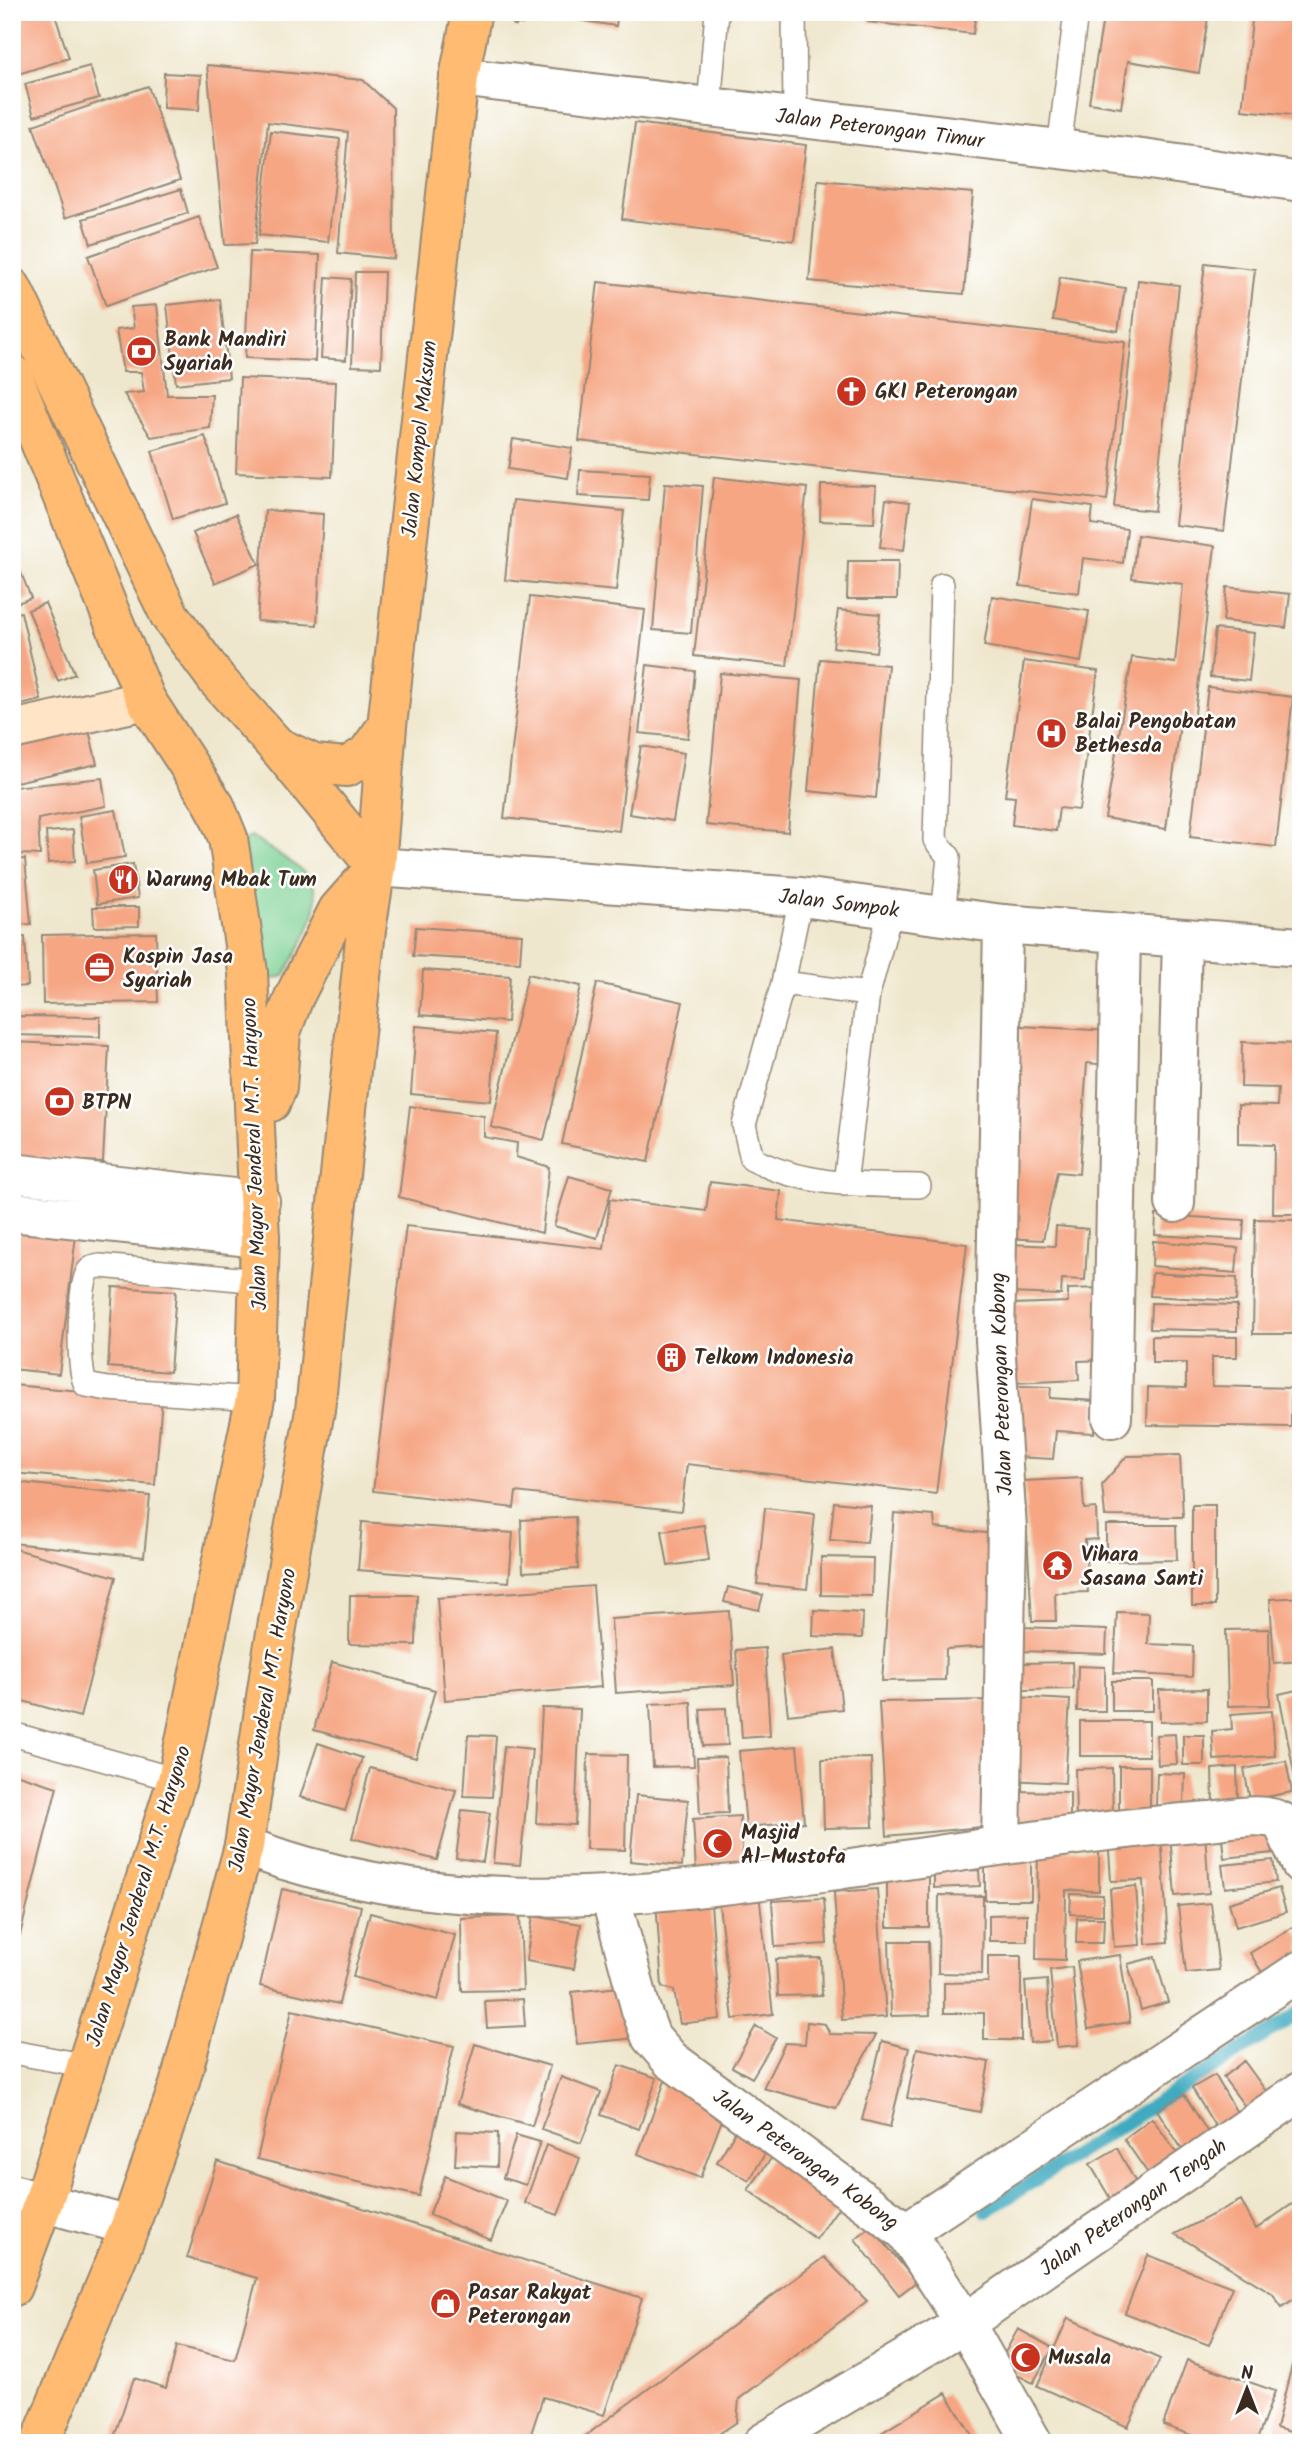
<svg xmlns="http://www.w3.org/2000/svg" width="1313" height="2455" viewBox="0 0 1313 2455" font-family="Kalam,sans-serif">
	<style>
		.green { fill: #7ed295; stroke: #5c7e5a; stroke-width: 2 }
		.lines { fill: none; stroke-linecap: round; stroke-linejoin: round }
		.stream { stroke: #40aac0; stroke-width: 14 }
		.building { fill: #f6a683 }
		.service-casing { stroke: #958876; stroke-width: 26 }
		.minor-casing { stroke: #958876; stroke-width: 42 }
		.tertiary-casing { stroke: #958876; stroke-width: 42 }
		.secondary-casing { stroke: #958876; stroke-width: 42 }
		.primary-casing { stroke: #958876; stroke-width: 42 }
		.trunk-casing { stroke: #958876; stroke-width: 42 }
		.path { stroke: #958876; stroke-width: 4.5; stroke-dasharray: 5 5; stroke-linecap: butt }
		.service { stroke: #fff; stroke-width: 23 }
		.minor { stroke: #fff; stroke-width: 38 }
		.tertiary { stroke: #fff; stroke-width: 38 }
		.secondary { stroke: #ffe4c6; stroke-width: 38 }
		.primary { stroke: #ffbb71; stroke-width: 38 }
		.trunk { stroke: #ffbb71; stroke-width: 38 }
		.labels { text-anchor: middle; stroke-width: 5; stroke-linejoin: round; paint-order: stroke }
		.street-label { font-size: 21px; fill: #3b2a1e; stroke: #fff }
		.poi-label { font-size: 21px; font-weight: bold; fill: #3b2a1e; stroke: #fff; text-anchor: start }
	</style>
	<rect width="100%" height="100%" fill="#fff"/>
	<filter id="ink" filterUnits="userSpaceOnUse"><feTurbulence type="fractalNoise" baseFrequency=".0143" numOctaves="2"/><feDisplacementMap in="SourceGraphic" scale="14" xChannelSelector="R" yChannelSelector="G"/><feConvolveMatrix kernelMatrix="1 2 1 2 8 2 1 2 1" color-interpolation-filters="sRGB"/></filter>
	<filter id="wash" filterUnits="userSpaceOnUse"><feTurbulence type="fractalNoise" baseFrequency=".00686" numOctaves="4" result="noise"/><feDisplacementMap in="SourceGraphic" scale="28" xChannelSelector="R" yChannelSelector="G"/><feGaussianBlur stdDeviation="1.57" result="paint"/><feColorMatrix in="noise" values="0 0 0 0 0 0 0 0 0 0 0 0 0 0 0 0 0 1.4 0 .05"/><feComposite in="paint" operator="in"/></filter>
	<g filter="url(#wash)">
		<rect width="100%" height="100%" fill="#efe7cd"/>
		<path class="green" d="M251,837C269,849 292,860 306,875C333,902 297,950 284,976L272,979L265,970L243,842Z"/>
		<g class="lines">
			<path class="stream" d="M986,2211L1301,2012"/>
		</g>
		<g id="blocks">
			<path class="building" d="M34,12H54L69,58L12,76V19Z
				M546,12H618L616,26L546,15Z
				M869,12H976L973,34L868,22Z
				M1104,12H1209L1199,73L1128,61L1121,108L1089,103Z
				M1253,12H1301V116L1242,110Z
				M207,65L363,80L393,108L394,259L338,253L348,132L268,122L255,244L225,245Z
				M90,66L99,98L34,116L25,84Z
				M164,73L201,75L199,110L163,108Z
				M148,86L180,180L65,218L33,125Z
				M635,123L806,145L794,241L622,219Z
				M271,131L340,139L328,242L259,235Z
				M818,180L973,193L964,294L809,281Z
				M181,189L188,213L91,244L83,219Z
				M199,217L217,267L106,306L88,256Z
				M250,252L320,255L315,361L245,358Z
				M1205,263L1255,269L1224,531L1175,525Z
				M355,272H384L381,367L352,366Z
				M326,277L351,279L346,360L321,358Z
				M1060,277L1125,288L1118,331L1053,320Z
				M1138,280L1179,285L1154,511L1114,507Z
				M598,282L1125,342L1107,500L579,441Z
				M220,299L229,378L176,384L167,305Z
				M157,305L167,395H212L210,428L151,437L124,394L144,392L141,372H123L116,330L134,328L131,307Z
				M240,378L336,382L332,477L236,473Z
				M205,436L225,503L173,519L152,451Z
				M513,439L572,448L568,478L508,469Z
				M580,470L650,474L648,500L578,496Z
				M714,477L807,488L787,666L694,656Z
				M665,483L703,486L691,633L653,630Z
				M821,485L876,486L874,523L820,521Z
				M886,499L910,502L904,550L880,547Z
				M1032,499L1093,507L1091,524L1127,529L1123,563L1083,558L1079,593L1020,586Z
				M513,500L624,511L616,591L505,580Z
				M265,510L323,514L317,625L257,621Z
				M236,514L259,564L215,583L193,533Z
				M1137,535L1215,546L1194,721L1181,717L1166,829L1105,818L1132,657L1175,663L1183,584L1132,578Z
				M12,550L31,598L12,605Z
				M848,561H898L897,599H847Z
				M1227,587L1290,594L1286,628L1223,621Z
				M992,596L1089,611L1081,662L984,646Z
				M530,597L645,610L619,831L504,818Z
				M45,603L75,674L58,681L28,610Z
				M838,610L880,614L876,652L833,647Z
				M21,612L41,700L12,707V614Z
				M1215,629L1254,633L1249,681L1210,677Z
				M820,659L888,665L876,798L808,791Z
				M1024,661L1098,671L1079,810L1059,808L1056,831L1012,825L1015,797L1005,796Z
				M647,665L695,671L688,738L639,733Z
				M720,673L801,680L788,832L706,825Z
				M1208,687L1293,697L1276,847L1190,837Z
				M89,730L97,764L16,782L12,747Z
				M641,746L684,753L673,821L629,814Z
				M102,778L106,806L38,819L40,855L19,854L14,787Z
				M116,810L125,857L87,863L79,816Z
				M73,830L75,861L48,863L46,832Z
				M25,859L31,924L12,925V860Z
				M133,864L138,898L97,904L93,870Z
				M93,907H139V926L94,927Z
				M416,927L522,934L520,962L413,956Z
				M156,933L158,1002L43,1004L42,935Z
				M25,937L28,986L12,987V938Z
				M423,970L510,976L507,1022L420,1015Z
				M528,974L581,986L544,1140L491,1127Z
				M597,983L683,1002L648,1162L562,1144Z
				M12,1016L100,1017V1037L12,1035Z
				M416,1026L496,1033L491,1101L411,1094Z
				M1021,1026L1111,1031L1108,1065L1087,1063L1079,1174L1057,1172L1043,1240L1001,1238L1015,1169Z
				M12,1042L109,1046L103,1162L12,1157Z
				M1242,1042L1301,1044V1214H1273L1274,1145L1238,1144V1105L1277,1106L1278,1088L1241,1087Z
				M410,1106L484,1116V1137L517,1143L516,1157L549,1167L542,1233L399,1197Z
				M569,1176L612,1188L597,1238L554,1226Z
				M710,1182L781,1191L778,1220L967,1244L936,1494L687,1464L681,1511L516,1492L514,1508L373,1491L406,1226L604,1249L610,1199L706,1211Z
				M1156,1215L1244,1220L1243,1240L1155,1235Z
				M12,1219L77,1227L59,1374L12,1369Z
				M1255,1219L1296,1220L1294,1334H1253Z
				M1056,1226L1088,1229L1085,1280L1062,1279L1061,1295L1007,1293L1010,1244L1055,1246Z
				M1153,1241L1238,1248L1236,1273L1152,1266Z
				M1298,1260H1301V1308H1297Z
				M1152,1273L1237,1278L1236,1301L1150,1296Z
				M113,1287L176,1291L170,1372L108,1367Z
				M1105,1288L1106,1360L1078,1361L1079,1380L1014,1383L1012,1304L1068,1302V1289Z
				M1151,1303L1237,1305V1331L1150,1329Z
				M1152,1336L1237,1337V1357H1212V1386L1291,1388V1427L1147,1425L1148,1387L1186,1388V1363H1152Z
				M12,1385L162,1398L155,1485L12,1473Z
				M1018,1386L1051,1387L1050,1398L1095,1401L1094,1433L1056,1431L1053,1459L1014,1457Z
				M1180,1455L1183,1517L1105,1516L1102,1484L1127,1456Z
				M1082,1478L1084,1509L1096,1508L1097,1539L1085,1540L1088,1592L1055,1593L1056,1621H1032L1024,1481Z
				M13,1482L150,1496L144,1557L12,1543Z
				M834,1502L871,1506L867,1543L830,1540Z
				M1192,1505H1215V1606H1192Z
				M765,1508L815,1514L807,1589L757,1584Z
				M894,1513L934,1516L935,1528L995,1534L992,1646L946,1649L945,1680L882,1681Z
				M575,1517L578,1569L523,1572L521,1520Z
				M362,1522L513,1533L509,1582L358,1570Z
				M704,1525L709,1560L668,1566L662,1531Z
				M1106,1525H1176L1177,1560L1106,1561Z
				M12,1548L116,1577L80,1717L12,1698Z
				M821,1557L873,1558L872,1596L821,1595Z
				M593,1586L601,1687L445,1700L437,1598Z
				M728,1587L763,1595L759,1610L724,1602Z
				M350,1595H417L416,1645L349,1644Z
				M1301,1597V1661L1274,1663L1270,1599Z
				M814,1610L863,1613L862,1638L813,1636Z
				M729,1611L734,1685L616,1693L611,1619Z
				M1117,1612L1149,1613L1148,1644L1193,1646L1192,1677L1114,1673Z
				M1021,1627L1107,1630L1106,1654L1021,1651Z
				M1269,1629L1270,1705L1228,1706L1226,1630Z
				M765,1648L770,1736L742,1738L736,1650Z
				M835,1649L842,1709L788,1715L781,1655Z
				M332,1662L435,1690L416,1758L314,1730Z
				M1072,1662L1073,1689L1023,1690V1663Z
				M1078,1666L1105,1667V1711H1077Z
				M1112,1681H1153V1711H1112Z
				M1207,1689V1721L1160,1722L1159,1690Z
				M1301,1689V1799H1299L1279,1694Z
				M1014,1697L1070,1700L1065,1783L1010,1780Z
				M991,1700L992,1826L887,1836L879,1702Z
				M691,1702L694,1766L653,1767L650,1704Z
				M542,1708L580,1709L575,1825L536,1823Z
				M726,1708L728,1745L703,1746L700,1709Z
				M1272,1711L1275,1756L1214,1760L1212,1731L1232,1729L1231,1714Z
				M1080,1721H1149V1756H1080Z
				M1175,1734L1177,1764L1158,1765L1156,1735Z
				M468,1735L496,1736L492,1797L464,1796Z
				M1183,1735H1204V1765H1183Z
				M318,1743L362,1758L345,1811L300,1797Z
				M504,1746L532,1749L520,1865L493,1863Z
				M797,1746L804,1822L746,1827L739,1751Z
				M588,1754L627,1755L625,1850L586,1849Z
				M726,1757L728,1813L700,1814L697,1758Z
				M871,1758L873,1827L824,1828L822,1759Z
				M1286,1761L1292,1792L1250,1800L1244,1769Z
				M1119,1766H1150V1813H1119Z
				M1237,1767L1238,1802L1213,1803L1212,1769Z
				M370,1768L456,1790L437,1860L352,1838Z
				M1112,1768L1113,1821L1076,1822L1075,1769Z
				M12,1773L57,1787L13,1963H12Z
				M1157,1773L1185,1774L1184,1807H1156Z
				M1013,1791L1070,1792V1834H1012Z
				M636,1795L688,1800L682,1866L630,1861Z
				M462,1810L490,1813L483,1862L456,1858Z
				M740,1816L743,1868L696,1871L693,1819Z
				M1269,1825L1273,1853L1224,1858L1221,1830Z
				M1205,1832L1209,1893L1175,1896L1170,1835Z
				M1161,1833L1168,1942L1146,1944L1143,1880L1111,1881L1108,1836Z
				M1038,1849L1099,1850V1891L1066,1890L1065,1960L1036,1959Z
				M985,1855H1031V1900H985Z
				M1273,1860L1276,1882L1225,1888L1222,1865Z
				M979,1870L980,1886L934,1888V1872Z
				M929,1876V1927H887V1877Z
				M758,1885L773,2014L733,2019L717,1889Z
				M1136,1886L1140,1945L1114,1947L1110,1889Z
				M1279,1888L1286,1912L1236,1927L1229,1903Z
				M282,1889L361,1906L339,2004L260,1986Z
				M877,1889L886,2017L842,2020L834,1892Z
				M710,1892L720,2019L680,2024L674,1990L662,1987L656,1900Z
				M1071,1894L1103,1895V1915L1070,1914Z
				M939,1895L983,1896L982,1974L938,1973Z
				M824,1898L827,1944L775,1947L772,1901Z
				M1211,1903L1219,1970L1186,1973L1178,1906Z
				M370,1913L455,1935L438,2000L353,1977Z
				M1027,1914V1941H989V1915Z
				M520,1916L523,1990L462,1991L461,1918Z
				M533,1916L581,1924L574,1969L526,1961Z
				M1077,1918H1104L1103,1943H1076Z
				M1293,1927L1301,1938V1959L1266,1979L1250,1953Z
				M889,1941H928L930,2015L891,2016Z
				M1120,1955L1130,2022L1088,2029L1077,1961Z
				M988,1956H1021V2040H984V2013H944V1983L988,1982Z
				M1155,1957L1168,2002L1141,2010L1128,1964Z
				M821,1958L822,1995L778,1996L776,1959Z
				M1072,1967L1079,2045L1057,2047L1050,1970Z
				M1047,1980L1051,2041L1030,2043L1025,1982Z
				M630,1986L636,2038L577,2044L572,1992Z
				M523,1999L525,2026L487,2028L485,2001Z
				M292,2010L454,2046L419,2196L257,2159Z
				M807,2022L825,2024L830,2034L876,2035L836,2108L763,2088L785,2043L805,2044Z
				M756,2026L776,2038L752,2078L732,2067Z
				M882,2041L909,2048L890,2127L862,2120Z
				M475,2044L550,2066L532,2126L457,2104Z
				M917,2048L989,2062L980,2112L907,2098Z
				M1244,2061L1271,2098L1250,2113L1223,2077Z
				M619,2065L657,2078L639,2129L601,2115Z
				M1215,2075L1243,2123L1221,2136L1192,2088Z
				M561,2077L601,2092L581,2143L541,2129Z
				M665,2081L728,2104L700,2178L638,2154Z
				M1184,2094L1215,2144L1189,2160L1157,2110Z
				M1152,2118L1183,2162L1154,2182L1124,2139Z
				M738,2127L770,2145L749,2181L717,2162Z
				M457,2131L498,2133L497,2167L455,2165Z
				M516,2135L540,2142L526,2185L503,2178Z
				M546,2145L580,2158L558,2215L525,2203Z
				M781,2145L848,2194L816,2239L748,2190Z
				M1117,2148L1140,2190L1114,2205L1090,2164Z
				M217,2161L642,2298L604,2415L543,2397L528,2443H112L134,2378L166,2388L177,2346L235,2360L257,2278L187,2258Z
				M445,2176L507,2201L491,2240L429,2215Z
				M1301,2198V2294L1282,2307L1272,2293L1175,2234L1241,2200L1256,2229Z
				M871,2226L916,2282L899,2295L855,2239Z
				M1148,2255L1232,2287L1209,2345L1125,2313Z
				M824,2257L867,2301L739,2399L737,2422L705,2443H576Z
				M1068,2318L1160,2359L1128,2427L1037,2386Z
				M1018,2329L1053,2348L1033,2383L998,2365Z
				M1187,2360L1275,2391L1256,2443H1213L1163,2425Z
				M1292,2365L1301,2368V2435L1276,2428Z
				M946,2393L977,2443H865Z"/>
		</g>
	</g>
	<g filter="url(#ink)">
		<use href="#blocks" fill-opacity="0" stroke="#958876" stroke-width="2"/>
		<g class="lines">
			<defs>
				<path id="service" d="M794,12L795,117
					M709,107L717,12
					M1059,149L1076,12
					M942,585L935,840L949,857L943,916
					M801,897L783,983L868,994L891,909
					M783,983L744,1125L752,1159C803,1186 863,1185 919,1186
					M845,1184L868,994
					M255,1399L108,1389L86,1385C77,1370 79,1291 87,1274C89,1268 93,1267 100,1266L260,1281
					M12,1734L177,1780
					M12,2052L88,2066"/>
				<path id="minor" d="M459,77L1143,159L1301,182
					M12,1173L260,1201
					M1175,1203L1182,939
					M12,1212L260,1238
					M1112,1418L1121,933
					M1001,1845L1007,1529L995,1340L1003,924
					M244,1846C360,1890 485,1902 609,1895C689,1891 772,1879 851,1868C970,1851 1089,1830 1209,1821C1230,1819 1263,1811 1282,1822L1301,1864
					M610,1895L641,2010L651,2037L671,2060L906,2232L965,2323L1033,2443
					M906,2232L1301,1970
					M763,2443L965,2323L1301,2091"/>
				<path id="tertiary" d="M376,867L801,897L1003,924L1301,947
					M12,2194L130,2226"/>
				<path id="secondary" d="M12,730L146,700"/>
				<path id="primary" d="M12,374L146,700L215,806"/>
				<path id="trunk" d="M12,288L170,616L218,681L282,752L376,867
					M278,747L314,764L347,767L367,754L387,726
					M271,1102L277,1088L281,1032L294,997L338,910L376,867
					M12,2287L43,2203L177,1780L255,1399L260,1238L248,972L228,838L215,806
					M40,2443L130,2226L179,2085L244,1846L272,1656L315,1410L366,930L376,867L387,726L459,77L472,12"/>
			</defs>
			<use href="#service" class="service-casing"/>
			<use href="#minor" class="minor-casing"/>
			<use href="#tertiary" class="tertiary-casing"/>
			<use href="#secondary" class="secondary-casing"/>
			<use href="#primary" class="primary-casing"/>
			<use href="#trunk" class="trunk-casing"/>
			<path class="path" d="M513,23L520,27L522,12"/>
			<use href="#service" class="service"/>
			<use href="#minor" class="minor"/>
			<use href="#tertiary" class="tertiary"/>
			<use href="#secondary" class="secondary"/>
			<use href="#primary" class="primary"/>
			<use href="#trunk" class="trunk"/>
		</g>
	</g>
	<defs>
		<symbol id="bank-disc" viewBox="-11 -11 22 22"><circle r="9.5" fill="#c8321e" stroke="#fff"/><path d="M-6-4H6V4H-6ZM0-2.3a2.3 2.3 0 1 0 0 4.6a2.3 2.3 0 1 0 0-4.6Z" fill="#fff"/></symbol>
		<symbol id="church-disc" viewBox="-11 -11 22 22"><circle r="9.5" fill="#c8321e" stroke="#fff"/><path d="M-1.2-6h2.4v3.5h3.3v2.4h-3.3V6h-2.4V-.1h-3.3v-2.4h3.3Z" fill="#fff"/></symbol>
		<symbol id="hospital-disc" viewBox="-11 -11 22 22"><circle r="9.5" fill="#c8321e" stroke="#fff"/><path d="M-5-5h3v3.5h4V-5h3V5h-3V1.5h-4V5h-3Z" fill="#fff"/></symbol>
		<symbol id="restaurant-disc" viewBox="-11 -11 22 22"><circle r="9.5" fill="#c8321e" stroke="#fff"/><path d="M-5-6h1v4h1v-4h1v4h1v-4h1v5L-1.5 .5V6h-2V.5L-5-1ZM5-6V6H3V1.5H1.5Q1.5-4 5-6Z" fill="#fff"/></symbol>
		<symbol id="office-disc" viewBox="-11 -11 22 22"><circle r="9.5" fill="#c8321e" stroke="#fff"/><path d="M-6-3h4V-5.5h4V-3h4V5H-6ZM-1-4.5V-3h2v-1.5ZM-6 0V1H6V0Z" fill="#fff"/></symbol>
		<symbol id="building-disc" viewBox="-11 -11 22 22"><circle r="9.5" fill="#c8321e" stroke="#fff"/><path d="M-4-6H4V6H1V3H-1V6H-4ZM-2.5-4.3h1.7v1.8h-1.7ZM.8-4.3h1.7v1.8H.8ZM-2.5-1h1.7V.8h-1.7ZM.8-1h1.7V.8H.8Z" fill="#fff"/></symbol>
		<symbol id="temple-disc" viewBox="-11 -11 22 22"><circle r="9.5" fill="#c8321e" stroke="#fff"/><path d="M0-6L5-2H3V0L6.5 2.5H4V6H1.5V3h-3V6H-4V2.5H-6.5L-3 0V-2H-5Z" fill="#fff"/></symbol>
		<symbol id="mosque-disc" viewBox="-11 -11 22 22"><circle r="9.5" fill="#c8321e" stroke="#fff"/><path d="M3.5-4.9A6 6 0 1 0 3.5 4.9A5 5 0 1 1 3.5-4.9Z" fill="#fff"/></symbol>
		<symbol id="shop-disc" viewBox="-11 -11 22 22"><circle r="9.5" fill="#c8321e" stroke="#fff"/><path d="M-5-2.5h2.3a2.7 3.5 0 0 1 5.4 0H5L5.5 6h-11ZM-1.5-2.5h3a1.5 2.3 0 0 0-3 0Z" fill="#fff"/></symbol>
	</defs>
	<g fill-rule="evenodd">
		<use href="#bank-disc" x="124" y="334" width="35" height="35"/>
		<use href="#church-disc" x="834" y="374" width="35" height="35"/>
		<use href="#hospital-disc" x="1034" y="716" width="35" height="35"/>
		<use href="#restaurant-disc" x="106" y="862" width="35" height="35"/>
		<use href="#office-disc" x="82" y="950" width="35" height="35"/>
		<use href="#bank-disc" x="42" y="1084" width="35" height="35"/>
		<use href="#building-disc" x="654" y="1340" width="35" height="35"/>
		<use href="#temple-disc" x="1040" y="1548" width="35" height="35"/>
		<use href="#mosque-disc" x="700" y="1826" width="35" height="35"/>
		<use href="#shop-disc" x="428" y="2286" width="35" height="35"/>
		<use href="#mosque-disc" x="1008" y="2340" width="35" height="35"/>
	</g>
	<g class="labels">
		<g class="street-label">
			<text transform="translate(880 128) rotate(7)" y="7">Jalan Peterongan Timur</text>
			<text transform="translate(419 439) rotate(-84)" y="7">Jalan Kompol Maksum</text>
			<text transform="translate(839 903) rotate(7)" y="7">Jalan Sompok</text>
			<text transform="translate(254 1154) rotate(-92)" y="7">Jalan Mayor Jenderal M.T. Haryono</text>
			<text transform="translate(1001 1384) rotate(-92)" y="7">Jalan Peterongan Kobong</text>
			<text transform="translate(262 1720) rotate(-80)" y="7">Jalan Mayor Jenderal MT. Haryono</text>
			<text transform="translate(138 1896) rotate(-73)" y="7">Jalan Mayor Jenderal M.T. Haryono</text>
			<text transform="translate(806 2159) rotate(36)" y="7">Jalan Peterongan Kobong</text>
			<text transform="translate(1133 2207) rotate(-35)" y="7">Jalan Peterongan Tengah</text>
		</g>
		<g class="poi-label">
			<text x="164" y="346">Bank Mandiri<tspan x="164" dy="24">Syariah</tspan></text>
			<text x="875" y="398">GKI Peterongan</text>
			<text x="1075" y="728">Balai Pengobatan<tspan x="1075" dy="24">Bethesda</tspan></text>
			<text x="146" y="886">Warung Mbak Tum</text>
			<text x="123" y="963">Kospin Jasa<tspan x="123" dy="24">Syariah</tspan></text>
			<text x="82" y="1109">BTPN</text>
			<text x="694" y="1364">Telkom Indonesia</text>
			<text x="1081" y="1561">Vihara<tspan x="1081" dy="24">Sasana Santi</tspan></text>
			<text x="741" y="1839">Masjid<tspan x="741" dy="24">Al-Mustofa</tspan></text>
			<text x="468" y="2299">Pasar Rakyat<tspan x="468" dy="24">Peterongan</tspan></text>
			<text x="1048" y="2364">Musala</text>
		</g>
	</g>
	<rect width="1313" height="2455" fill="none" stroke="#fff" stroke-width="42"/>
	<g transform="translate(1247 2389)" stroke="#ffffff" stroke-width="5" paint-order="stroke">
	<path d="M0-5L12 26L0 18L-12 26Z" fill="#3b2a1e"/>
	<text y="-10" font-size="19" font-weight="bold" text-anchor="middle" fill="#3b2a1e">N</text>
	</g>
</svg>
